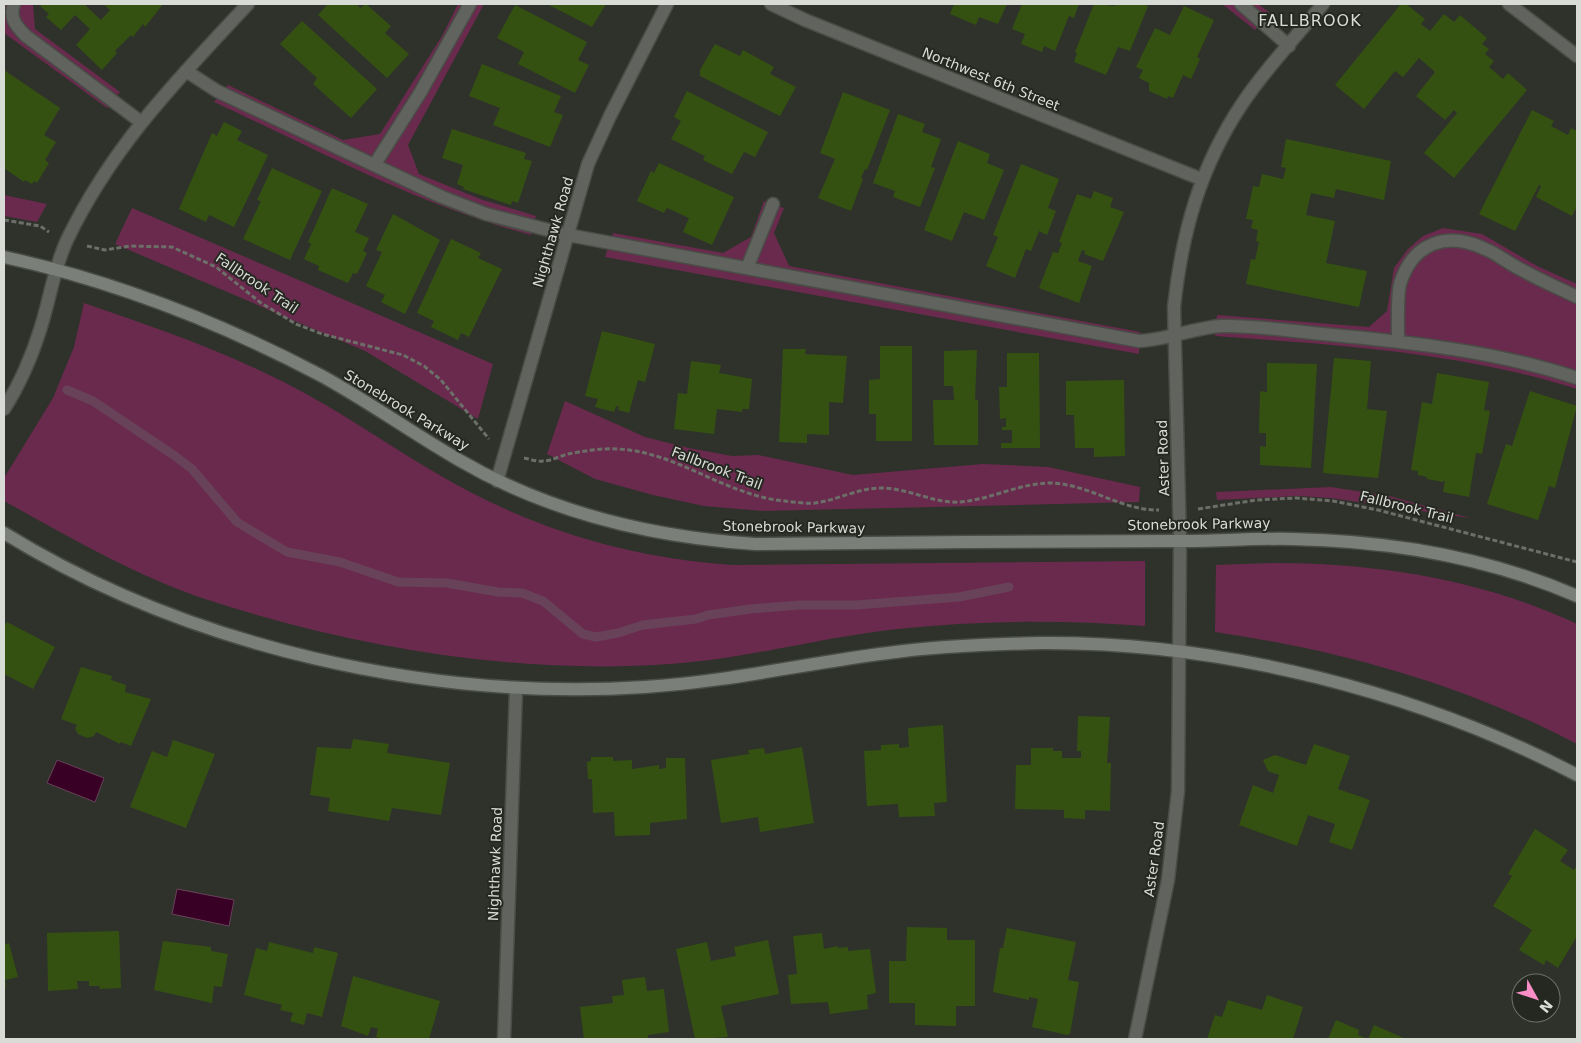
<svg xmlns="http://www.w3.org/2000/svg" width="1581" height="1043" viewBox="0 0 1581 1043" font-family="'DejaVu Sans',sans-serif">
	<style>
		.green { fill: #6a2a4e }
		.water { fill: #380024; stroke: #684259 }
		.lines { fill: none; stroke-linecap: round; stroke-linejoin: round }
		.stream { stroke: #684259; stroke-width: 9 }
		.building { fill: #355112 }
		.lane-casing { stroke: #494d46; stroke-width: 15 }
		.street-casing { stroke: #494d46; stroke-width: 15 }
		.secondary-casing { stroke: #494d46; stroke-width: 15 }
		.path { stroke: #6c6f68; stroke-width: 3; stroke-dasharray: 5 2.5; stroke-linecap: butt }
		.lane { stroke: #61635f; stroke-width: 12 }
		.street { stroke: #61635f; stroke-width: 12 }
		.secondary { stroke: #7b7f79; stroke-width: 12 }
		.labels { text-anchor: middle; stroke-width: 4; stroke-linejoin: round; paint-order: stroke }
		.street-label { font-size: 14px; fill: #d8dbd6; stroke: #242821 }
		.quarter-label { font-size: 16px; letter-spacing: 1px; fill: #d8dbd6; stroke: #242821 }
	</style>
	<rect width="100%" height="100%" fill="#2e322a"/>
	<path class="green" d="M4,4H33L35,29L120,92L107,108L4,33Z
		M458,4H484L408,145L419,174L480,199L536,216L531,235C420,206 318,150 214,102L228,85L343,140L380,134L442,36Z
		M1222,4H1258L1269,12L1255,30Z
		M4,195L47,204L37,222L4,216Z
		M764,201L784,208L774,233L789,266L1140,332L1139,354L605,257L613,233L723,253L751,237Z
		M132,208L493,364L478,419L365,351L115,244Z
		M1443,228L1482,234L1537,266L1577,284V389C1460,352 1337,345 1215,336L1217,315L1369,327L1387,311L1394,268L1408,249L1423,236Z
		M84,303C160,329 238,356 308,395C352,419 393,448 436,473C529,528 625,557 732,565L1145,561V626C1062,620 981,620 898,629C821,637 747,659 670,664C516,675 351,647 205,599C134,575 69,537 4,501V478L53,398L74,347Z
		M565,401L645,437L689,448L732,456L758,455L853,475L983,464L1048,467L1140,487L1139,502L763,511L704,506L653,495L595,479L547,454Z
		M1331,487L1389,496L1470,518L1330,498L1298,496L1217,500L1216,492Z
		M1275,563C1378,563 1484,580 1577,624V744C1465,685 1340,650 1215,632L1216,565Z"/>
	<path class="water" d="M57,760L104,778L95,802L47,783Z
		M177,889L234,900L229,926L172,914Z"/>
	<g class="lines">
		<path class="stream" d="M67,390L93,401L175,456L192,469L237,522L287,552L340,562L398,582L447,583L498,592L522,593L543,601L583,634L596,637L618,633L643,625L696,619L708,615L750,609L800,605H856L959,597L1009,587"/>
	</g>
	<path class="building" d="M43,4H84L101,20L110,10L103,4H163L145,27L143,24L133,37L131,35L115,51L117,53L102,70L76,45L90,29L75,15L61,30L46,17L49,14L40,6Z
		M328,4H356L360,8L366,4L391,26L385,33L409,54L387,78L318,15Z
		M547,4H606L592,27Z
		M954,4H1007L998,24L979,17L976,25L950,14Z
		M1022,4H1079L1074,18L1069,16L1055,51L1044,46L1042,52L1021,44L1025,34L1012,29Z
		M1094,4L1115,6V4H1141L1148,6L1130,51L1118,47L1106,75L1074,62L1077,53L1075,52Z
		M1401,4H1406L1425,19L1421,24L1430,31L1444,14L1454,22L1460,15L1487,38L1482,44L1489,49L1485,54L1494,61L1489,67L1503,79L1508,73L1527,90L1454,178L1424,153L1457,113L1454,110L1445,120L1416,96L1435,72L1419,58L1403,77L1395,71L1364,109L1335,85Z
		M515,5L587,42L578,60L589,65L575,93L518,64L524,52L497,38Z
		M1184,6L1214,20L1197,57L1200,59L1191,79L1183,75L1173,98L1168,96L1167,99L1149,91V83L1139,78L1143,70L1136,67L1155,28L1170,35Z
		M302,21L377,89L351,118L313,84L317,78L280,44Z
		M715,44L740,56L743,50L774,67L770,74L796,87L780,116L700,76V70Z
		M482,64L561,96L554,112L563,115L550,147L493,125L500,108L469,96Z
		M4,70L60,108L44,135L56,142L45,160L49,163L37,183L34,181L32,184L25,180L24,182L4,168Z
		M687,91L768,132L755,157L744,152L732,174L703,160L705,156L671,139L681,121L674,117Z
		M843,92L890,110L867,170L865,169L861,178L863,179L851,211L818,198L835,159L820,153Z
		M1532,110L1554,121L1551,126L1568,135L1571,128L1577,131V206L1572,216L1536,197L1541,186L1539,185L1515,231L1479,214Z
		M898,114L925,124L922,132L941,139L931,167L935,168L920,207L893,197L895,191L873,183Z
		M224,122L242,131L237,140L268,155L234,227L209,215L206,222L179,209L212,133L217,136Z
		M452,129L526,153L524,159L532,161L518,203L512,201L511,205L463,189L464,187L457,184L463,165L442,158Z
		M1286,139L1391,161L1384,200L1336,189L1334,198L1311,193L1306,215L1335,221L1326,263L1367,271L1359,307L1246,284L1251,259L1255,260L1259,242L1256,241L1258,230L1251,228L1253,220L1246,219L1253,186L1259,187L1262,174L1283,179L1286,168L1281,167Z
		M958,141L990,154L987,163L1004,170L984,220L964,212L952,241L924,230Z
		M659,163L734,197L712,245L683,232L689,218L667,208L664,213L637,201L651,171L654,173Z
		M1021,164L1059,179L1048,208L1056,211L1047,235L1039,231L1031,251L1026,249L1015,278L986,266L998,237L993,235Z
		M272,168L322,191L290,260L243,239L261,201L257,200Z
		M332,188L368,204L355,232L369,238L363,251L367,253L357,274L353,273L348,283L318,270L319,266L304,259L311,244L308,242Z
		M1094,191L1113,198L1110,207L1124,212L1103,261L1084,254L1085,251L1082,250L1078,261L1092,266L1079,303L1039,288L1053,252L1058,253L1062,243L1059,242L1077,194L1091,199Z
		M393,214L440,240L405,314L381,302L385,295L366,286L382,252L376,250Z
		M451,239L481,253L478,258L502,269L469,337L461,333L458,340L431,327L434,321L417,313Z
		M602,331L655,344L645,382L638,380L629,413L618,410L619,407L616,406L614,412L595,407L598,399L585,396Z
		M880,346H912V441H876V414H869V380L880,379Z
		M783,349H806L805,354L847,356L843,403L829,402V435L807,434V443L779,442Z
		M977,350L975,400H978V445H934L933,400H954L953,386H944V351Z
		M1007,353H1039L1040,448H1001V443H1012V430H1002V427H1006V418L1000,419L999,387H1007Z
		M1334,358L1371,361L1367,409L1387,411L1378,478L1323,473Z
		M691,361L721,365L719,373L752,379L749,409H742V412L717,409L714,434L674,429L678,393L687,394Z
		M1267,363L1317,364L1311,468L1260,465V446L1266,447V433H1259L1260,391L1267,392Z
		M1437,373L1489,382L1484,410L1490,411L1482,454L1476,453L1469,497L1443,492L1445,480L1443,482L1427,479V477L1418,475V471L1411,470L1422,402L1432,404Z
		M1124,380L1125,456L1094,457V448H1075L1074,415H1066V381Z
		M1530,391L1577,406L1555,488L1549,486L1538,520L1487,504L1506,444L1512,446Z
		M7,622L55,647L33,689L4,674V627Z
		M81,667L112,676L111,680L126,685L125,692L151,699L131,746L121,742L120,744L96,732L94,736L87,738L78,734L75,729L77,725L61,719Z
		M1078,716L1110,717L1107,763H1111L1110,811L1085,810V819L1064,818V810L1015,809L1016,765H1031V748H1053V751H1062V758H1081V751H1077Z
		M943,725L947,802L934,803L935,816L899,817L898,804L867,806L864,751L881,750V745L899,744V748L909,747L908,728Z
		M353,739L389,744L387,753L450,763L441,815L392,808L389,821L328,811L330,798L310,795L317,747L351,749Z
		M173,740L215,754L186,828L130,807L152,751L167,757Z
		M1314,744L1350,756L1338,789L1370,800L1352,850L1329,842L1335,824L1308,815L1297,846L1239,825L1253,785L1273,793L1279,775L1268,771L1263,760L1275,755L1306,765Z
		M802,747L814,823L760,832L758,817L721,823L711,760L749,754L748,750L764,748L765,754Z
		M591,757H613V761L632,760V769L659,765V769L666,768V758H685L687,819L650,823V835L615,836L614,812L593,813L592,779H588L587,762L591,761Z
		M1535,829L1568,850L1560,861L1574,870L1577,865V936L1558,968L1546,960L1544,965L1519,950L1532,930L1493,906L1512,876L1508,874Z
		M907,927L947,928V940H975V1006H956V1026L915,1025V1003H889V961H906Z
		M1007,928L1076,942L1068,980L1079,982L1070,1034L1067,1035L1032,1027L1038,999L1029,997V1000L993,992L1000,948H1003Z
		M119,931L121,988L100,989L99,986H89V981H77L78,989L48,991L47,933Z
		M822,933L824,949L838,946V948L848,947V951L870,949L876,993L867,995L868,1009L830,1014L828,1002L791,1004L788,975L797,974L793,936Z
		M768,940L779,994L721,1006L728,1037L695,1039L676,949L707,942L711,961L736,956L734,947Z
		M163,941L211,947V951L228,954L222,987L214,986L212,1003L154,990Z
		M269,942L313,953L314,947L338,953L322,1017L307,1013L304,1025L290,1021L293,1013L280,1010L282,1005L244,995L256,948L267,951Z
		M9,943L18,977L5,980L6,987H4V945Z
		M353,976L440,1001L429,1039H384L376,1037L378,1029L371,1027L368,1036L341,1026Z
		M645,977L647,991L664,989L669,1032L648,1035V1039H584L580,1007L613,1003L612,996L624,995L622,980Z
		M1267,995L1303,1007L1293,1039H1207L1215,1015L1222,1017L1228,1000L1262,1010Z
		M1336,1020L1359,1030L1358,1035L1368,1039L1374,1025L1406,1039H1328Z"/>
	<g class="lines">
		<defs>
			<path id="lane" d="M14,4C9,18 16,26 26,36L141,122
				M1241,4L1289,46
				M186,71L217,91L442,197L486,214L568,235L1139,341C1166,340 1193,328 1221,326C1254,325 1289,331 1323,334C1408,342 1496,351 1577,378
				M375,164L420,93L470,4
				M747,268L773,204
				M1398,342C1398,329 1397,295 1400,284C1413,242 1447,231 1485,249C1498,254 1509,264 1522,270C1539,280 1559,288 1577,297"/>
			<path id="street" d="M771,4L805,20L1201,179
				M1509,4L1577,56
				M4,409C20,384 32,356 41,327C50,298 54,268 67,240C112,146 178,79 248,4
				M497,481L588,164L610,116L667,4
				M504,1039L516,689
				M1135,1039L1168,880L1178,791L1180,541L1174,307C1182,232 1200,167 1242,104C1265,69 1296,37 1323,4"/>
			<path id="secondary" d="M4,257C113,281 221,323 320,375C368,401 412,433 459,460C550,513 651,537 755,544C897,543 1038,541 1180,541C1218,541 1255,538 1293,539C1391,541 1487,557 1577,596
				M4,533C189,647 429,701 645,687C727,682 807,663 888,653C939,646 991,644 1043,643C1223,642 1418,692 1577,775"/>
		</defs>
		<use href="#lane" class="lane-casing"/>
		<use href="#street" class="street-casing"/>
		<use href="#secondary" class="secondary-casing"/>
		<path class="path" d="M4,220L40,226L49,232
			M87,246L105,250L130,246L172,247L216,267L261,303L296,324L322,334L403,355L424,366L441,380L489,439
			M524,458C530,459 537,462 543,461C551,461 560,456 568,454C583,451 602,448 617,449C676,451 726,496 785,501C794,502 806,504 815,503C838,500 858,488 881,488C908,488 936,504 959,502C990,500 1019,483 1051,483C1089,484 1122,511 1159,510
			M1198,509L1257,500L1296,498L1333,501L1378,510L1577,562"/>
		<use href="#lane" class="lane"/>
		<use href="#street" class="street"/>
		<use href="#secondary" class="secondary"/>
	</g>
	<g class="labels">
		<g class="street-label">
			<text transform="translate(991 79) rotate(22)" y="5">Northwest 6th Street</text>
			<text transform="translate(553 232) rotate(-74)" y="5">Nighthawk Road</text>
			<text transform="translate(257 283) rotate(34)" y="5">Fallbrook Trail</text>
			<text transform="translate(407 410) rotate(31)" y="5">Stonebrook Parkway</text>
			<text transform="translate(1163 458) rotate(-92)" y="5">Aster Road</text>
			<text transform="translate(717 468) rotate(21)" y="5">Fallbrook Trail</text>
			<text transform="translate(1407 507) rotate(14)" y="5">Fallbrook Trail</text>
			<text transform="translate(1199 524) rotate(-1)" y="5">Stonebrook Parkway</text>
			<text transform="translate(794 527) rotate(1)" y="5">Stonebrook Parkway</text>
			<text transform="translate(1154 859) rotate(-82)" y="5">Aster Road</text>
			<text transform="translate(495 864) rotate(-88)" y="5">Nighthawk Road</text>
		</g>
		<g class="quarter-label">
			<text x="1310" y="26">FALLBROOK</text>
		</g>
	</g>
	<rect width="1581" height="1043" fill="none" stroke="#d8dbd6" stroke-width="10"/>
	<g transform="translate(1536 998) rotate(130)"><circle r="24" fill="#242821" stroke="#6c7069"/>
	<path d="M0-4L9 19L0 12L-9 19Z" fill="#fa8fc8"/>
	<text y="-8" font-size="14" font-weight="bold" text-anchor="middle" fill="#d8dbd6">N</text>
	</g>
</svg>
